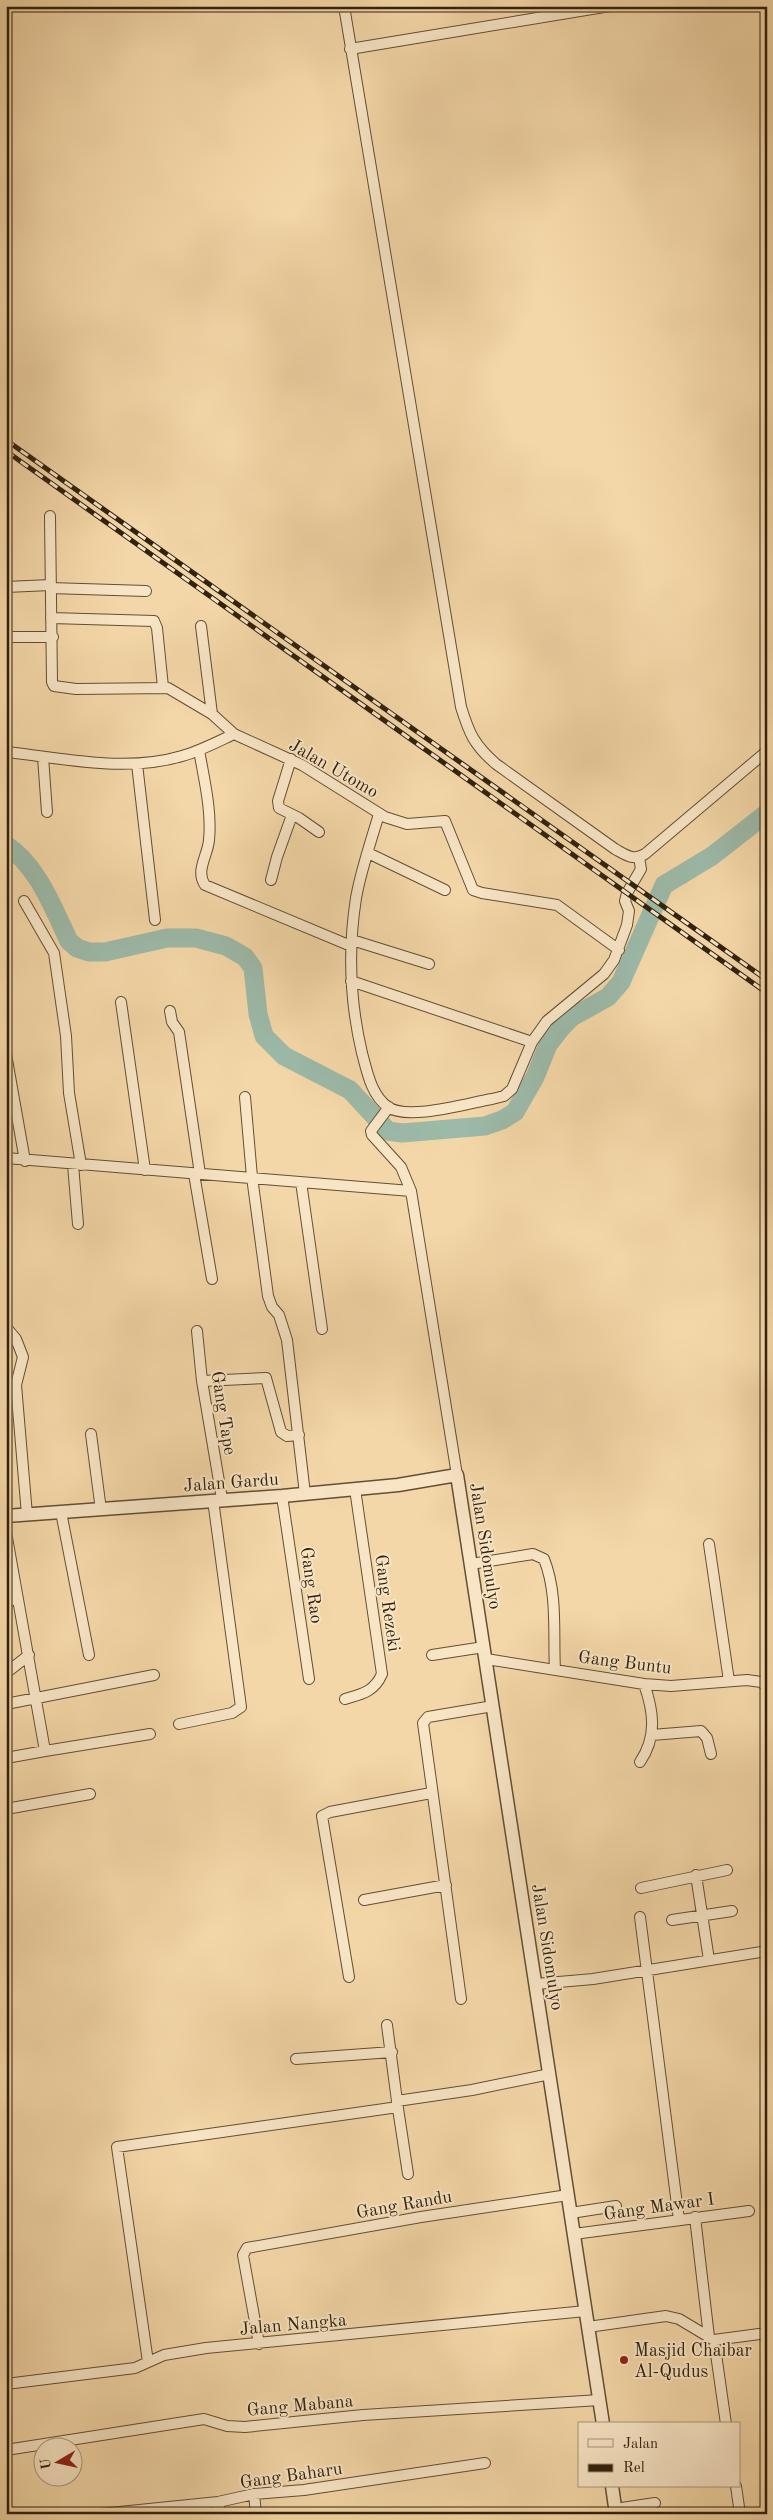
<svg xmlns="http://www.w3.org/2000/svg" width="773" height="2520" viewBox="0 0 773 2520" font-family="'Old Standard TT',serif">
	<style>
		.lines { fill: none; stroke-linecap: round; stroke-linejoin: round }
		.river { stroke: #9cbaa9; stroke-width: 19 }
		.minor-casing { stroke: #624f34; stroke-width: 12 }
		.tertiary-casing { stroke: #624f34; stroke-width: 15 }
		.minor { stroke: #f8e5c6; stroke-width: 10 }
		.tertiary { stroke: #f8e5c6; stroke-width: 12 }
		.rail-casing { stroke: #31220d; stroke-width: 5 }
		.rail { stroke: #f8e5c6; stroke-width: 3; stroke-dasharray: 9; stroke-linecap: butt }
		.poi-dot { fill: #8f2418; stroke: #f8e5c6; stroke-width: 2 }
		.labels { text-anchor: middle; stroke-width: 4; stroke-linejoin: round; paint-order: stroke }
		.street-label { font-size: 18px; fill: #31220d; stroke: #f8e5c6 }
		.poi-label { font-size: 18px; fill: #31220d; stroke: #f8e5c6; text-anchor: start }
	</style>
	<rect width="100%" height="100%" fill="#f4d7a8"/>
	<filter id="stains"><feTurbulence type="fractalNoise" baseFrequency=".004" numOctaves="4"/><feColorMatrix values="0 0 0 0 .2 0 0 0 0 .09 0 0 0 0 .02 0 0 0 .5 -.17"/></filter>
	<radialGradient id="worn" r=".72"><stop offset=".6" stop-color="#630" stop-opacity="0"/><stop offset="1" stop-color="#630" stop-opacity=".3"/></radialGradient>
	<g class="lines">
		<path class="river" d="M6,845C38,866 53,908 69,941L77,948L89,952H105L167,938H196L226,946L245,957L253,968L258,1014L264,1036L284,1056L350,1090L388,1131L402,1133L485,1126L502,1120L515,1112L535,1077L548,1045L561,1028L572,1017L608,997L621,982L664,885L712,856L767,813"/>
		<defs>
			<path id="minor" d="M344,6L461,707C469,733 474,745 496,764L615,849C626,855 633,861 645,854L767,751
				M350,49L610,6
				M50,516L52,682L54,686L76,689L168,688L212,714L234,734L302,765L385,817L407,824L445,821L473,890L482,893L557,905L619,950
				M6,587L50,585
				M50,588L146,591
				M51,618L154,621L157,628L163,687
				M201,626L212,714
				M6,637H53
				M199,750C204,779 212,811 209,840C208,855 195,871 205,885L351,946
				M6,752C64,758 125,773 182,756C200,751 217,742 234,734
				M43,757L47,812
				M291,759L278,801L279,808L299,818L319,832
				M137,764L155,920
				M379,814C371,841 361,870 356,898C348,949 350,1002 362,1053C367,1071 371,1095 388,1107C408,1121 468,1103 492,1099L504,1096L512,1089L532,1042L547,1021L604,974L614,960L627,925L629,911L625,901L627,893L641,869L639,857
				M368,853L445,890
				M271,880L277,857L292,815
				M24,901L54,953L66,1036L69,1093L81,1165
				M352,940L429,964
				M351,981L532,1042
				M121,1002L145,1170
				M170,1011L172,1022L179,1032L200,1174
				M6,1054L25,1161
				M245,1097L252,1177L268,1296L272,1307L279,1315L287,1340L305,1494
				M389,1107L371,1131L372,1135L401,1167L411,1191L457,1475
				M6,1158L411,1191
				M73,1165L78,1224
				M194,1174L212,1279
				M301,1182L322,1329
				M6,1327L16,1339L23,1357L16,1385L27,1515
				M197,1331L202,1381L222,1499
				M202,1381L266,1378L281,1432L287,1436L299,1435
				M91,1434L101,1510
				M282,1496L309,1679
				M61,1512L89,1655
				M6,1532L45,1751L6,1758
				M709,1544L729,1681
				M471,1564L533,1554L544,1559C558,1594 553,1634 555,1670
				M6,1604L17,1596
				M432,1655L484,1647
				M486,1659L644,1684L671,1686L747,1680L761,1682L767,1687
				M6,1673L29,1655
				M345,1699C362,1694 374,1692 382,1674L355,1489
				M6,1704L154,1675
				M179,1724L232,1713L241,1707L213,1500
				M652,1735L701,1731L707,1738L711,1754
				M45,1751L150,1734
				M640,1762C657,1737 654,1712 644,1684
				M6,1809L90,1794
				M696,1875L709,1960
				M641,1888L727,1870
				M364,1900L446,1885
				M640,1917L679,2220
				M672,1920L732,1911
				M349,1977L322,1816L330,1812L431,1793
				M536,1984L593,1979L767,1951
				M461,1999L423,1723L428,1717L493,1706
				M387,2025L397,2101L472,2090L550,2074
				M296,2059L392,2052
				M397,2102L408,2174
				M571,2213L616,2206
				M695,2217L709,2337
				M574,2234L749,2211
				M588,2327L666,2316L679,2319L714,2340L767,2333
				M714,2340L726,2424
				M259,2344L243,2255L247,2248L421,2217L568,2195
				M148,2362L117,2147L398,2107
				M6,2384L135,2368L164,2355L206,2348L586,2311
				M6,2450L204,2419L227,2426L245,2427L363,2415L600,2400
				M736,2486L740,2514
				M254,2494L256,2514
				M218,2502L220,2514
				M615,2509L655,2503
				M100,2514L218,2502L254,2494L304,2490L485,2463"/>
			<path id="tertiary" d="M6,1516L282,1496L398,1485L457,1475L603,2424
				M612,2486L616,2514"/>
		</defs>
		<use href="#minor" class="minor-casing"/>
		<use href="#tertiary" class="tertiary-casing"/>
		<use href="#minor" class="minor"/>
		<use href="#tertiary" class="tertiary"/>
		<defs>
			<path id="rail" d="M6,440L767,980
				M6,451L767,993"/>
		</defs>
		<use href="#rail" class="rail-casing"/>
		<use href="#rail" class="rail"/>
	</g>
	<circle class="poi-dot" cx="624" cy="2360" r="5"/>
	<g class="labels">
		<g class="street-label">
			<text transform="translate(334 768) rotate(30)" y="6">Jalan Utomo</text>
			<text transform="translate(224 1413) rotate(81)" y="6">Gang Tape</text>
			<text transform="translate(231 1482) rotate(-4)" y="6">Jalan Gardu</text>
			<text transform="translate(486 1546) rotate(81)" y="6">Jalan Sidomulyo</text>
			<text transform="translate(312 1585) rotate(82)" y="6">Gang Rao</text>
			<text transform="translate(388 1603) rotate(82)" y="6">Gang Rezeki</text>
			<text transform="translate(625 1662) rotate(7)" y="6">Gang Buntu</text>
			<text transform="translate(548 1947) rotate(81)" y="6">Jalan Sidomulyo</text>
			<text transform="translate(404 2204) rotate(-10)" y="6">Gang Randu</text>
			<text transform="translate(659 2206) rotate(-8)" y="6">Gang Mawar I</text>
			<text transform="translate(293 2324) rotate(-5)" y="6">Jalan Nangka</text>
			<text transform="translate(300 2405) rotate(-5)" y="6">Gang Mabana</text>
			<text transform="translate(291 2475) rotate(-8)" y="6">Gang Baharu</text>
		</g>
		<g class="poi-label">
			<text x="634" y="2356">Masjid Chaibar<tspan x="634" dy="21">Al-Qudus</tspan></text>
		</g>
	</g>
	<rect width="773" height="2520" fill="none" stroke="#f4d7a8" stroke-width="25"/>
	<rect x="8" y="8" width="758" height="2505" fill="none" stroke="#31220d" stroke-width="2.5"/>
	<rect x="12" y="12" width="748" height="2495" fill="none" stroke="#31220d"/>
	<rect x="578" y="2422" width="162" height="65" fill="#f8e5c6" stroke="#a8977c"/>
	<rect x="588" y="2439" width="25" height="8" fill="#f8e5c6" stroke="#a8977c"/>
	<text x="623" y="2448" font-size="15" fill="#31220d">Jalan</text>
	<rect x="588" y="2464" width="25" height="8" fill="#31220d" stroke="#a8977c"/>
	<text x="623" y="2472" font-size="15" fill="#31220d">Rel</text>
	<g transform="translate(58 2462) rotate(261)"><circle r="24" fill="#f8e5c6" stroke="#a8977c"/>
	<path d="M0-4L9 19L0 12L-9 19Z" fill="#8f2418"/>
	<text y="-8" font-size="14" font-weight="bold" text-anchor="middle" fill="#31220d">U</text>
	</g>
	<rect width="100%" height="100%" filter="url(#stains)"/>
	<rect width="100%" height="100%" fill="url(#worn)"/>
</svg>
